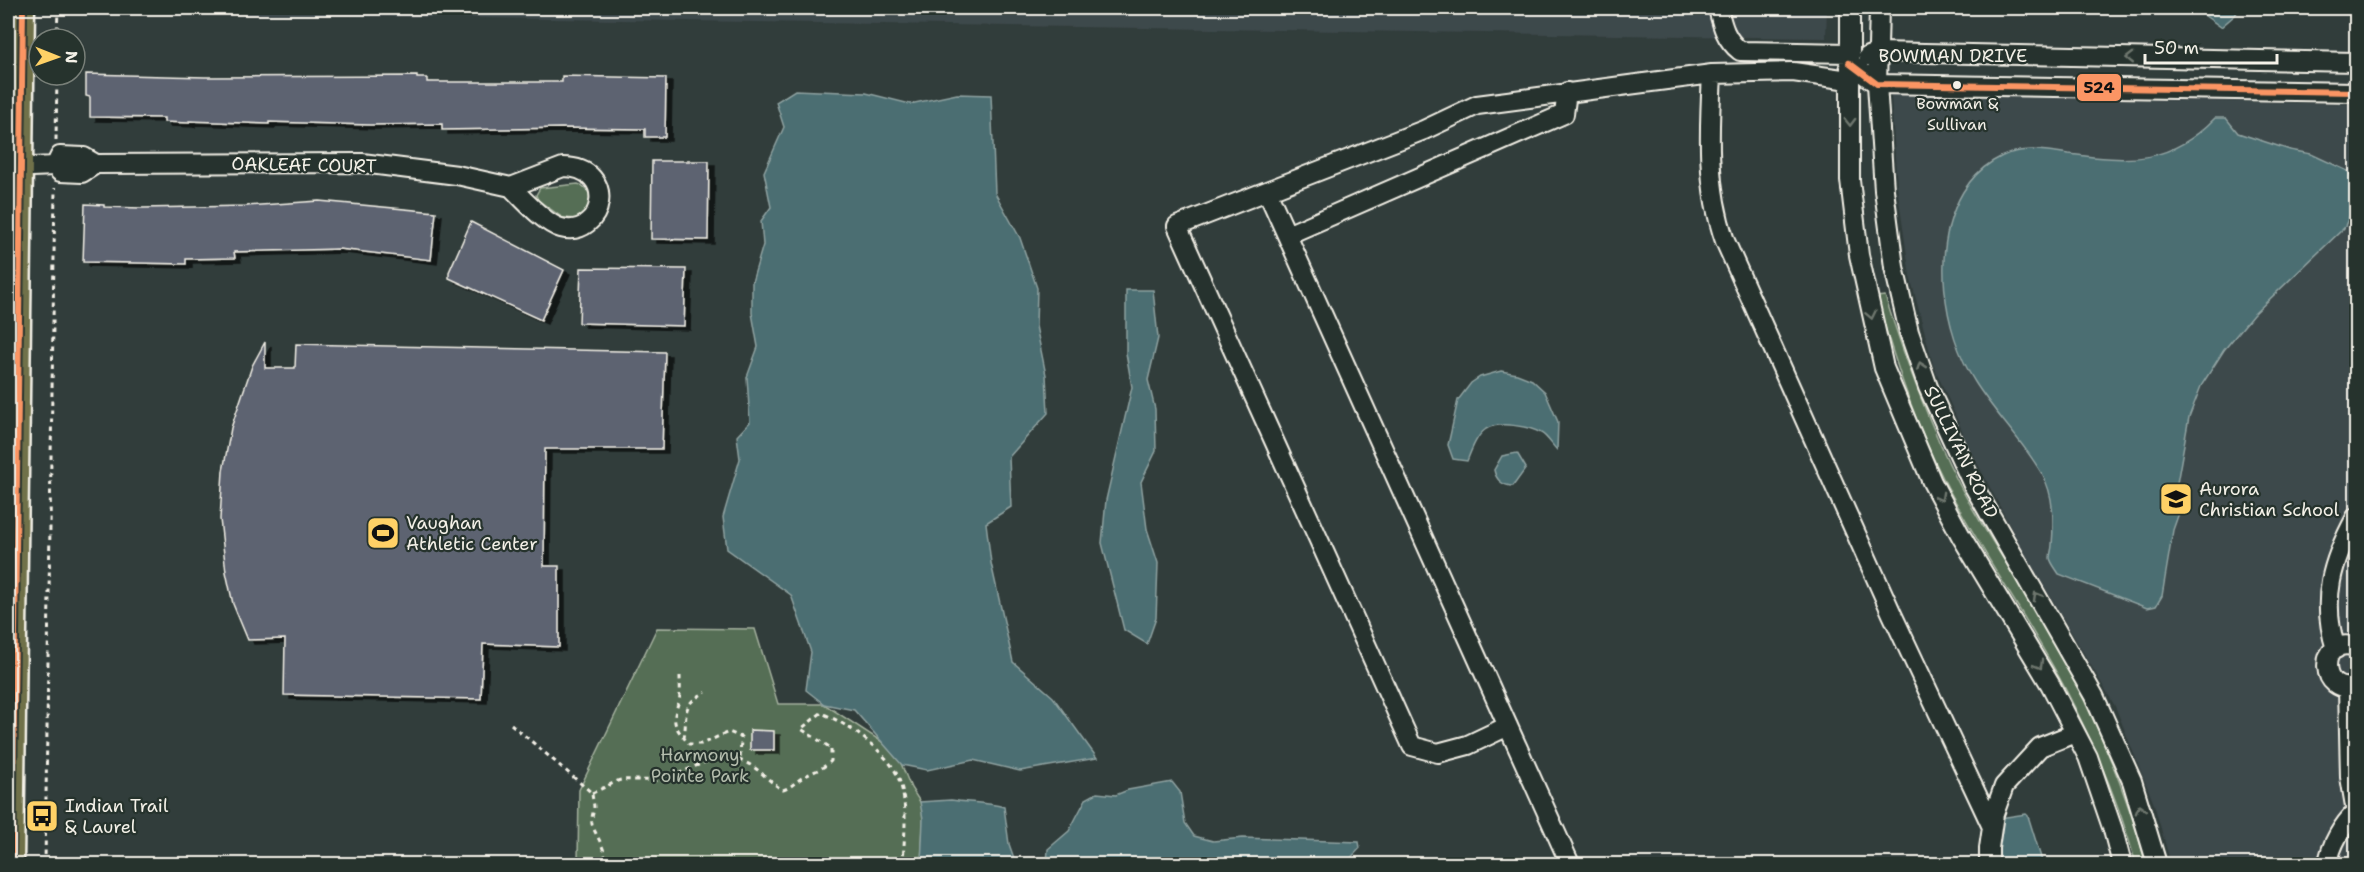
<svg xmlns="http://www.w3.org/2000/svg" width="2364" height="872" viewBox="0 0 2364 872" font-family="'Shantell Sans',sans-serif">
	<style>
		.built { fill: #3e484b }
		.green { fill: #546e54; stroke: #a4b09e; stroke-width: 1.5 }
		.water { fill: #4b6e72; stroke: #8fa2a1; stroke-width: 1.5 }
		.building { fill: #5d6371; stroke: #f4f1e8; stroke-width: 1.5; filter: url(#shadow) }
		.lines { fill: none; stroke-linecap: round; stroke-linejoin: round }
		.minor-casing { stroke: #f4f1e8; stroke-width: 22 }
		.major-casing { stroke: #f4f1e8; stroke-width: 27 }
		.path { stroke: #f4f1e8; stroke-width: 3; stroke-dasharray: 4.5 4.5; stroke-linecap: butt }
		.minor { stroke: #26332d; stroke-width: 18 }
		.major { stroke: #6f714a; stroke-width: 22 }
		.bus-1-casing { stroke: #26332d; stroke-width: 10 }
		.bus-1 { stroke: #fb9564; stroke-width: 6 }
		.oneway { stroke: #6e766e }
		.bus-dot { fill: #f4f1e8; stroke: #26332d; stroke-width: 2 }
		.labels { text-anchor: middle; stroke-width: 4.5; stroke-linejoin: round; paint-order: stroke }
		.bus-label { font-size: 16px; fill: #f4f1e8; stroke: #26332d }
		.street-label { font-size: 18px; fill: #f4f1e8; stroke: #26332d }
		.poi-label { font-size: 18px; fill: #f4f1e8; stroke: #26332d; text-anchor: start }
		.park-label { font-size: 18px; fill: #b4bdad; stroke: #26332d }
		.line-badge { stroke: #26332d; stroke-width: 2 }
		.pale-badge-label { font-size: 16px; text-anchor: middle; font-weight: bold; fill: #111 }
	</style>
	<defs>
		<filter id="shadow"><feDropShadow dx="6" dy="4" stdDeviation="0" flood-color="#0009"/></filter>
	</defs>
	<rect width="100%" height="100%" fill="#313d3b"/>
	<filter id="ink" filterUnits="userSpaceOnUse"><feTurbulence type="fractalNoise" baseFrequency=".0167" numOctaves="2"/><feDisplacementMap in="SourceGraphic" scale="12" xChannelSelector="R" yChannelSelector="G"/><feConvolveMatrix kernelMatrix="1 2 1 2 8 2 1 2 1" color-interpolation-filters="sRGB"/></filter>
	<g filter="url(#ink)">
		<path class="built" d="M72,8H1827L1826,38L72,12Z
			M1891,95L2356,104V864H2171L2154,804L2115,706L2021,547L1971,451L1933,364L1910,276L1897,186Z"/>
		<path class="green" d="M578,184C591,188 590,198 591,210L581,219L563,218L538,200L536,195L540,188Z
			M1885,296C1905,359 1928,422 1958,482C1984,533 2019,580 2047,630C2090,705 2124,782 2146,864H2136C2120,806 2095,746 2067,692C2030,621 1983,555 1946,484C1915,425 1895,361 1876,297Z
			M657,628L755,629L778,704H824L896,751L911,788L924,808L921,864H578L579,790Z"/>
		<path class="water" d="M2194,8H2240L2235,15L2221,27Z
			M795,90L866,93L910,104L957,94L991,95L995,193L1020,238L1037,288L1036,326L1046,375L1048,413L1009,457L1011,507L986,523L991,563L1013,662L1053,697L1097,758L1020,771L973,760L927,770L902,765L854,710L824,704L806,690L811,652L791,595L727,549L723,517L740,459L737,436L750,422L747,377L758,347L752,313V282L763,245L761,221L771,207L764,172L784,127L776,102Z
			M2215,118H2226L2238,133L2290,150L2311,154L2348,171L2356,185V195L2355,203L2344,228L2253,315L2224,350L2201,386L2189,417L2177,483L2180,510L2173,530L2162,596L2156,606L2147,608L2059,574C2056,569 2051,563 2050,558C2050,554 2052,549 2052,545C2054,521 2054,495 2042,474C2023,441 1995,414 1975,382C1942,331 1931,246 1963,192C1978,167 2004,149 2033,150C2045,150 2057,152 2069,154C2129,162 2170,165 2215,118Z
			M1126,290H1153L1158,338L1148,380L1155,409L1156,451L1141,482L1147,529L1158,563L1156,618L1147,644L1124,630L1102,543L1106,500L1132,387L1126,353Z
			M1501,371L1517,374L1532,380L1545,392L1558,422L1557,450C1552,445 1547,436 1541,433C1528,426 1499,421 1486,429C1476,436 1471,451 1467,461L1453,459L1448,445L1458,400L1471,383L1480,377Z
			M1517,453L1526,468L1513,486C1503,486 1496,480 1494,470L1502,456Z
			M1172,782L1180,792L1185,823L1194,836L1213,841L1243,838L1359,842L1360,848L1346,863L1340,864H1047L1048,849L1069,831L1086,799L1097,793L1116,795L1128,790Z
			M951,800C969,803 986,802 1004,807L1009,844L1016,864H921L923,819L920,802Z
			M2026,814L2028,816L2043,864H1997V826L2000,818Z"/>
		<path class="building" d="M86,74L205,77L417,76V78H427V82H562V76L666,78L665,137H645V129L561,128L442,130V124L370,125L269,122V124L189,121V123L164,122V118L90,117V97L86,96Z
			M652,161H709L708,240L651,239Z
			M319,201L436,212L431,260L339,249L234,252L235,258L186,259V264L83,262L85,204L104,205V207L142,208L246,206Z
			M471,222L564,270L541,320L449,278V272Z
			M581,268L686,269L684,326L579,323Z
			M265,342V368H295L296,344L665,352L662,449H545L544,566H559V647L483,644L481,699L284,695L285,639L248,640L233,604L226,572L220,519L223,471L231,428L252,366Z
			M750,730L774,731V750H750Z"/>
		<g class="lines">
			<defs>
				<path id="minor" d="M1718,8C1722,25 1725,39 1740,51L1849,53
					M1850,8V180L1859,255L1884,368L1932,482L1961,536L2050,684L2088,757L2113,830L2122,864
					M1879,8L1877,84L1884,190L1894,267L1909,332L1928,387L1973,485L2094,696L2132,781L2157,864
					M1868,56L1878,52L2356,62
					M1849,63L1877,84L2356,92
					M1712,74C1709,130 1706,187 1725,241L1892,614L1992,827
					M55,166L60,156L84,157L96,164L362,163L457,175L511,187
					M563,167C619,167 604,239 561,228C545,224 523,199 511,187Z
					M8,168L55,166L60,172L82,173L96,164
					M1267,191L1177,226L1412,746L1438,753L1468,745L1508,726
					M1287,235L1564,114L1567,92
					M2356,647C2315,634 2320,700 2356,685
					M2336,649C2320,599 2332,561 2356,517
					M2348,687L2350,777L2356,812
					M1570,864L1267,191L1424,130L1477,105L1712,74L1793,72L1849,80
					M1989,864V848L1994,814L2004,786L2040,747L2075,733
					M2328,864C2330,846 2343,824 2356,812"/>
				<path id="major" d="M12,864L23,8"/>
			</defs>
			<use href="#minor" class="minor-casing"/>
			<use href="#major" class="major-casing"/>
			<path class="path" d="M57,39L58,8
				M56,140L57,75
				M680,676C680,684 681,693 679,701C671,723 674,726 689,744H701L729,732L741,737L740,761
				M511,724L592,793C592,797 594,803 594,808C593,815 590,820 593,827C598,839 607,851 605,864
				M684,738C688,713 680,705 706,692
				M592,793C601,790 615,781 621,780C635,779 650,782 663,779C687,773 708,755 733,759C756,762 764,779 783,790C792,787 795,782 802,778C813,771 822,770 831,761V748L801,729L821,713C844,721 889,753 898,777C909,803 904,837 903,864
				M45,864L55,188"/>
			<use href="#minor" class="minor"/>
			<use href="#major" class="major"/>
			<defs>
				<path id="bus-1" d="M1849,63L1877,84L2356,92
					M12,864L23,8"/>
			</defs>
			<use href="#bus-1" class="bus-1-casing"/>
			<use href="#bus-1" class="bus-1"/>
		</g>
		<defs><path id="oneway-chevron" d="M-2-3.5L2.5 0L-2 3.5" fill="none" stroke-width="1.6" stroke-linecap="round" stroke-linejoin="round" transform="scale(1.5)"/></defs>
		<g class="oneway">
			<use href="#oneway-chevron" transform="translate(2130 58) rotate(-179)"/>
			<use href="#oneway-chevron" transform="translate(1850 122) rotate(89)"/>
			<use href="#oneway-chevron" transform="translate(1871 315) rotate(78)"/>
			<use href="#oneway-chevron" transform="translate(1921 366) rotate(-109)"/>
			<use href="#oneway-chevron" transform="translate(1940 497) rotate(61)"/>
			<use href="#oneway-chevron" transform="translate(2037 596) rotate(-120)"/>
			<use href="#oneway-chevron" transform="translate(2039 665) rotate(60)"/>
			<use href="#oneway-chevron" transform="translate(2140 809) rotate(-107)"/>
		</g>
	</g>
	<defs>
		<symbol id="school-square" viewBox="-11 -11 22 22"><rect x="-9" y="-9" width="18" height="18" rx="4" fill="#ffd166" stroke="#26332d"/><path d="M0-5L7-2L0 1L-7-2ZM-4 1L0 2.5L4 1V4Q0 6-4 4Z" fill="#111"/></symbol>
		<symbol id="stadium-square" viewBox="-11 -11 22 22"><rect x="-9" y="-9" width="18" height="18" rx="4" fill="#ffd166" stroke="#26332d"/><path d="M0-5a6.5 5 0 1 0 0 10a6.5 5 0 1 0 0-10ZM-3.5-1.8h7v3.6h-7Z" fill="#111"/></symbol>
		<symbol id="bus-square" viewBox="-11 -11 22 22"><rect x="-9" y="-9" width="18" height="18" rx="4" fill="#ffd166" stroke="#26332d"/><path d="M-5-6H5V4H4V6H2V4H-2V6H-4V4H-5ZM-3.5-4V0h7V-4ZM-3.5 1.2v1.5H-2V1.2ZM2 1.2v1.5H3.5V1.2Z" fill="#111"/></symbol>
	</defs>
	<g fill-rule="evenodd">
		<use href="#school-square" x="2157" y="480" width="38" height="38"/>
		<use href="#stadium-square" x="364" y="514" width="38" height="38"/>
		<use href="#bus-square" x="23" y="797" width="38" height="38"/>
	</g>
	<circle class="bus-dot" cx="1957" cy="85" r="5"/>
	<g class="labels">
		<g class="bus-label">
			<text x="1957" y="109">Bowman &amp;<tspan x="1957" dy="21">Sullivan</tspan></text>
		</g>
		<g class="street-label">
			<text x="1953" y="62">BOWMAN DRIVE</text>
			<text transform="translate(304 165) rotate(1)" y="6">OAKLEAF COURT</text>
			<text transform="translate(1961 452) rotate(64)" y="6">SULLIVAN ROAD</text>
		</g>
		<g class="poi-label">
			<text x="2199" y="495">Aurora<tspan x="2199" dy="21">Christian School</tspan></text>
			<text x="406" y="529">Vaughan<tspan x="406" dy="21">Athletic Center</tspan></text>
			<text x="65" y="812">Indian Trail<tspan x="65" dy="21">&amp; Laurel</tspan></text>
		</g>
		<g class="park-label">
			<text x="700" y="761">Harmony<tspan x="700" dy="21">Pointe Park</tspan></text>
		</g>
	</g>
	<rect class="line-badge" x="2076" y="73" width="46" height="29" rx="6" fill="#fb9564"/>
	<g class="pale-badge-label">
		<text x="2099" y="93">524</text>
	</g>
	<rect width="2364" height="872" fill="none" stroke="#26332d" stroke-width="30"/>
	<rect x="15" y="15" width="2334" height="842" fill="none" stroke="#f4f1e8" stroke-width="2" filter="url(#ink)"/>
	<g transform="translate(57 57) rotate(91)"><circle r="28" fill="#26332d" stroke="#787f78" stroke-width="1.5"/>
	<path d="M0-4.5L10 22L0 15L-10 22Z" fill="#ffd166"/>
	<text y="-9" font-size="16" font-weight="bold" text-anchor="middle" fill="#f4f1e8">N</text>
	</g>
	<path d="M2145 54v9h132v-9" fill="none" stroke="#f4f1e8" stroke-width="3"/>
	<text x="2154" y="54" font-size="18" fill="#f4f1e8" stroke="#26332d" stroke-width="4.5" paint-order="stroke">50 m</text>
</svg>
